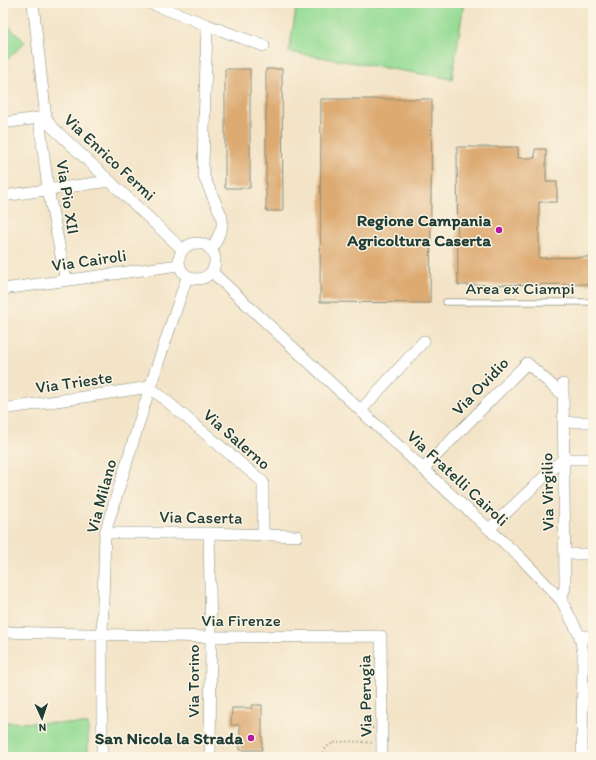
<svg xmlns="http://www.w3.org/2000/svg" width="596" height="760" viewBox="0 0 596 760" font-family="Itim,sans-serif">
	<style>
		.green { fill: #96dc95; stroke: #5a8c64 }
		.building { fill: #ddaa72 }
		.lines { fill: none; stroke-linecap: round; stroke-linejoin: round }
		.service-casing { stroke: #89907e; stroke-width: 7 }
		.minor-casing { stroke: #89907e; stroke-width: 12 }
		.path { stroke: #89907e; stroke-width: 2; stroke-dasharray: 1 3; stroke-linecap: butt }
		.service { stroke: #fff; stroke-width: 5.5 }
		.minor { stroke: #fff; stroke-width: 11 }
		.poi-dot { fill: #b5179e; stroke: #fcf5e5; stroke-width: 1.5 }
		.labels { text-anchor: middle; stroke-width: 3; stroke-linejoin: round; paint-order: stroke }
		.street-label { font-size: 17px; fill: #1f3d34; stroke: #fcf5e5 }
		.poi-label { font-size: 17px; font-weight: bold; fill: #1f3d34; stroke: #fcf5e5; text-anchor: end }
	</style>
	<rect width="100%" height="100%" fill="#fcf5e5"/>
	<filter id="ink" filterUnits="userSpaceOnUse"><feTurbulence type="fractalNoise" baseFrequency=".025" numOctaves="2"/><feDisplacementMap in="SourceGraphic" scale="8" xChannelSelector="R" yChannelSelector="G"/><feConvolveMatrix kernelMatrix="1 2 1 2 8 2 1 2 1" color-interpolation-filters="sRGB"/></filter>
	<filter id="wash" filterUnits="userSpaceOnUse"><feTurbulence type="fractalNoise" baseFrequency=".012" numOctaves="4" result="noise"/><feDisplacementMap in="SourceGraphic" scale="16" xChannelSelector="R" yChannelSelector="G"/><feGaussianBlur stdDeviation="0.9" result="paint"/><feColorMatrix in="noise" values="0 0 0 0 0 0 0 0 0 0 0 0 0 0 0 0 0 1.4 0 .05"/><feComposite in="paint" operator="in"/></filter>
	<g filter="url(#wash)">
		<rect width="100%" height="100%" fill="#f3e4c8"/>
		<path class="green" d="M297,3H464L452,79L289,52Z
			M3,21L25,42L3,64Z
			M3,722L88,724V757H3Z"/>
		<g id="blocks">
			<path class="building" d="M225,69H250V188H225Z
				M266,69H282L283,211H266Z
				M321,99H432L430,303L320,302Z
				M457,147H518V158H535V149H546V182H557V202H539V258L593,257V284L458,285Z
				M252,705H262V750H240V725H231L232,708H252Z"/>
		</g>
	</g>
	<g filter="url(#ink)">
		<use href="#blocks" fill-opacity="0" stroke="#89907e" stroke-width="1"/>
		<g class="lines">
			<defs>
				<path id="service" d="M446,302H593"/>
				<path id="minor" d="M33,3L45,110L46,117L50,125L183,250
					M150,3L207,25L203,165L204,177L222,217V227L212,251
					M207,25L264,46
					M39,118L48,189L66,281
					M3,123L45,117
					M3,196L110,181
					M179 261a18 18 0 1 1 36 0a18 18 0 1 1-36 0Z
					M212,272L448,492L521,558L561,600L580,636L583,653L582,757
					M3,289L179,265
					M3,409L150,387L263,482V535
					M361,410L424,341
					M563,422H593
					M423,469L527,363L563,395
					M489,529L563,459H593
					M105,533H209L297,536
					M209,533L211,637L210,757
					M565,554H593
					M561,600L565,587L563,384
					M3,632L211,637L381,636L382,757
					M580,636H593
					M102,757V635L105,533L150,387L187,277"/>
			</defs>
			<use href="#service" class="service-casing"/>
			<use href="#minor" class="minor-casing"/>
			<path class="path" d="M364,728H373
				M322,757C323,753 325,748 328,746C336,739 362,742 373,743"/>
			<use href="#service" class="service"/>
			<use href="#minor" class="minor"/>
		</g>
	</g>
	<g class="poi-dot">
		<circle cx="499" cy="230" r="4"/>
		<circle cx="251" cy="738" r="4"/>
	</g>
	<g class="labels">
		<g class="street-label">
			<text transform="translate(110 157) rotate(43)" y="6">Via Enrico Fermi</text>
			<text transform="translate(68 197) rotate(81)" y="6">Via Pio XII</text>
			<text transform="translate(89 260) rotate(-8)" y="6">Via Cairoli</text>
			<text x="520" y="294">Area ex Ciampi</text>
			<text transform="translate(74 382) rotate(-8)" y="6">Via Trieste</text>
			<text transform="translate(480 386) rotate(-46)" y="6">Via Ovidio</text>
			<text transform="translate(237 439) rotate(41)" y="6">Via Salerno</text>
			<text transform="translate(458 478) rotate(43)" y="6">Via Fratelli Cairoli</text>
			<text transform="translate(547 492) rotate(-91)" y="6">Via Virgilio</text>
			<text transform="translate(101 496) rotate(-75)" y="6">Via Milano</text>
			<text transform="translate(201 517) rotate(1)" y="6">Via Caserta</text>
			<text x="241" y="626">Via Firenze</text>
			<text transform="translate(193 681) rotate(-90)" y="6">Via Torino</text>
			<text transform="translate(365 696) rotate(-91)" y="6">Via Perugia</text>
		</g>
		<g class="poi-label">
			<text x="491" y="226">Regione Campania<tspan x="491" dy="20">Agricoltura Caserta</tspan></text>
			<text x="243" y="744">San Nicola la Strada</text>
		</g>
	</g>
	<rect width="596" height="760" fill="none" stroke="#fcf5e5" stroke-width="16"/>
	<g transform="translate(42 718) rotate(177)" stroke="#fcf5e5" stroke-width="3" paint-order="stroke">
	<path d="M0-3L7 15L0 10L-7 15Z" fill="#1f3d34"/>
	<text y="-6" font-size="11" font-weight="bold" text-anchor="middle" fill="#1f3d34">N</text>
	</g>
</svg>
